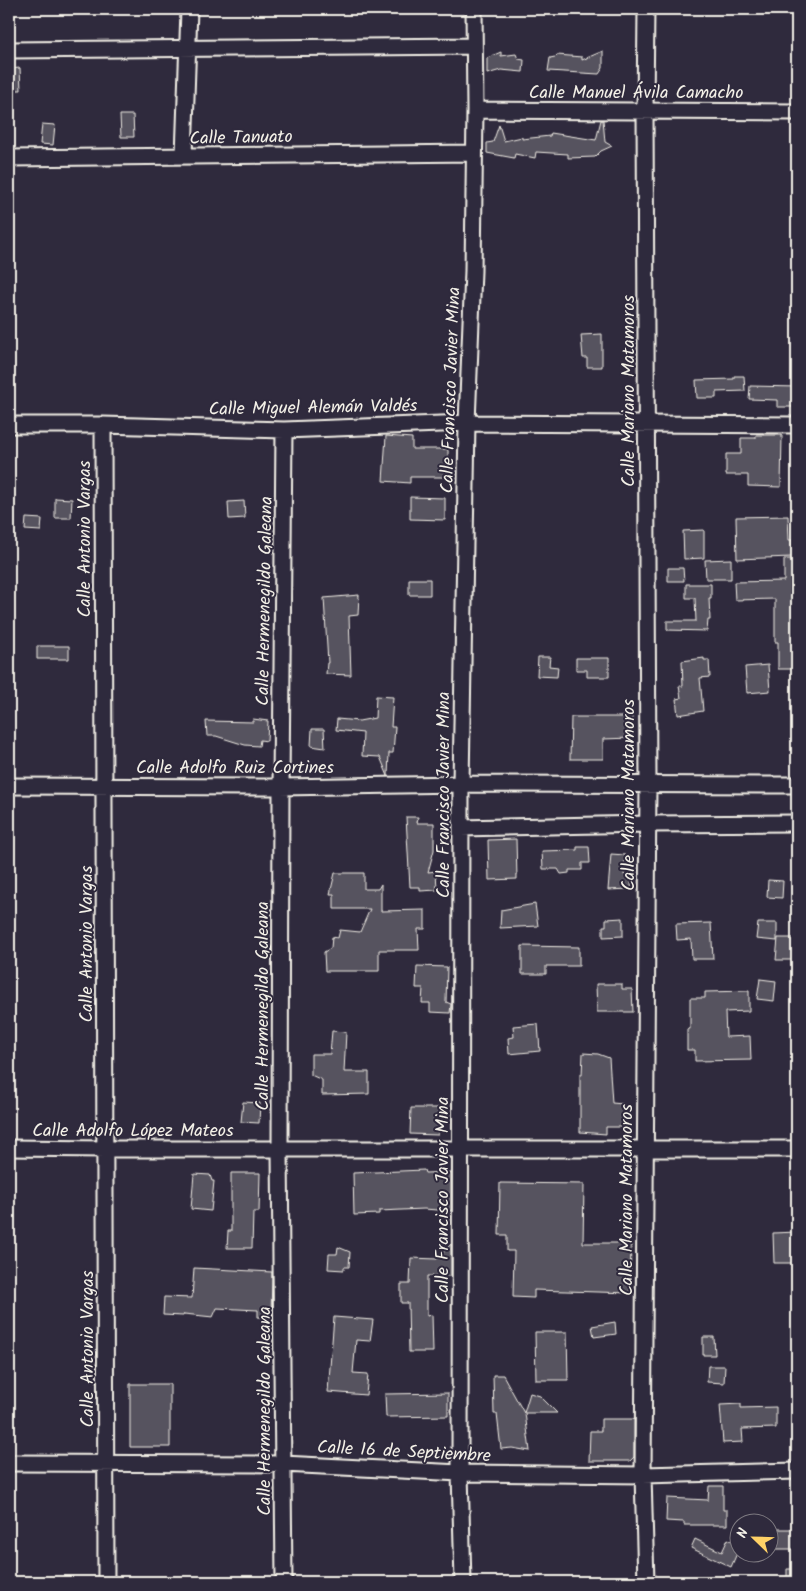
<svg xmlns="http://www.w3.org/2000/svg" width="806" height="1591" viewBox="0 0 806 1591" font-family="Kalam,sans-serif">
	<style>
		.building { fill: #56525f; stroke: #f4f1e8 }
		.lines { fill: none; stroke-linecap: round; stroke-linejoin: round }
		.street-casing { stroke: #f4f1e8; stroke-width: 19 }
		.street { stroke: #2f2a3d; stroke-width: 15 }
		.labels { text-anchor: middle; stroke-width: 4; stroke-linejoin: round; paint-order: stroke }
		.street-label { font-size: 18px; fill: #f4f1e8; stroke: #2f2a3d }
	</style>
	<rect width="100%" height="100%" fill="#2f2a3d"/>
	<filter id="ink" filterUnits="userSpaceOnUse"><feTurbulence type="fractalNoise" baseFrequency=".02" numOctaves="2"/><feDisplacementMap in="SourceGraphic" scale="10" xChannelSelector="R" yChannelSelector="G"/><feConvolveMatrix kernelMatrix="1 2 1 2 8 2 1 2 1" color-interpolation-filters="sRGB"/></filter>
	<g filter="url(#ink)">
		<path class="building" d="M603,51V68L599,74L548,71L550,58L555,57L557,55L582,57V60Z
			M501,52V56L516,54L518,59L524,60L523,72L501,70L487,74V58Z
			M20,68L21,90H9V69Z
			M120,115H133L134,137H121Z
			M601,120H603L605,142L612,146L601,151L595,157L568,158V154L536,152L535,158L515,154L514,158L487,153V143L493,142L499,125L504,141L522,137V139L550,136L551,133L596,140Z
			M42,124L55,125L53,145L40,144Z
			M602,334V367H587V358H583L581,335Z
			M734,376H744L745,391L716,392V398H697L696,380L734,379Z
			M750,386L797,387V407H777V400L749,399Z
			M756,435H782L781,487L748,486V475H726V454H741V438H756Z
			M386,436L412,438V449H448V477H410V483L383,481Z
			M410,497L445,498V520L410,519Z
			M55,498L72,499L71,518H55Z
			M244,501L245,518L229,519L228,502Z
			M788,516L789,540H792V557L737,559L736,517Z
			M26,518L42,519L41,531L25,530Z
			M704,530V558L684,559L683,531Z
			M731,559V579H706L705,560Z
			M784,559H797V669H778V642H775V599L735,600L734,582L784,581Z
			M668,568H683L684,581H668Z
			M409,579H430V595H409Z
			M686,584H711V598H709L710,620H708L707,631L667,630V621H696L695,598H686Z
			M359,595L358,615L349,616L351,675L326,674L327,663H328L324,598Z
			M37,646H69V659H37Z
			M538,657H550L549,666L558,667L557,677L537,676Z
			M576,658H609V677H587V670H576Z
			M704,658V660H709L710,677L700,678L703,711L678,715L676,699L681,698L679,686H683L682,661Z
			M768,665L770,691L747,693L745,667Z
			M376,696L393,697L391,727H395L393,753H389L388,776L380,757L362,756L363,733L336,730L337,719L359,721L375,718Z
			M571,717H632L631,738L603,739V759H570Z
			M253,719L268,721L267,741L260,740L259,746L245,745L216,736H207L206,721L253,722Z
			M312,729H324L325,748L311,746Z
			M406,817H418L417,823H434V850L428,872L436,871L437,890L420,891V887H410Z
			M516,839L517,879L489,880L488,840Z
			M577,847H589L590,863H582V870H569V873L561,874L558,869H543L542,851L577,850Z
			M611,854L625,855L624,875L632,874L631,889L608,890Z
			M335,873H364V889H378L381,884V911L425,910V929H418L419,950H379V971H325L324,952L331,948L332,937L338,938L340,930L360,932L370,909H334V894H330Z
			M768,880L783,881L782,898L767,897Z
			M535,904L538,926L500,928L501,910Z
			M623,918V936L603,937V926H606V919Z
			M711,923L713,959H692L691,939L677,940L676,924Z
			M758,923H777V941L756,939Z
			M778,938H797V960H776Z
			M522,946L579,947V966H546V974H522Z
			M417,966L447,967L446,1002L451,1004L450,1013L430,1012V1003H422L423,988H416Z
			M760,979L776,981L774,1001L757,999Z
			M596,984H622V989H632L633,1012H597Z
			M749,991V1011L725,1012L726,1037L750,1036L751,1060L695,1061V1050H687V1029H690V998H705V992Z
			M538,1024L540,1051L509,1054L508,1038L514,1037L513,1026Z
			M332,1031L346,1032L344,1072H369V1094L322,1095V1080L311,1075V1054H330Z
			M583,1053L598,1054L609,1058L612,1103L623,1104V1127H606V1134L580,1132V1075H582Z
			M243,1102L260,1103L259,1123L241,1122Z
			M411,1108H439L438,1135L410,1134Z
			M424,1170L425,1173L451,1172V1211L424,1209L379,1211V1214L354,1215L353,1173Z
			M231,1173H260L259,1212H253L252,1248H227L228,1231H231Z
			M194,1174L210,1175L212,1181H214L211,1211L191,1209Z
			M500,1183L584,1184L583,1243H631L630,1293L534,1290V1298L513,1297L514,1251H507V1235H499Z
			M797,1232V1263H774L773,1233Z
			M451,1244V1276H427V1316L432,1315L433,1352H409L408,1303H401V1284H410L411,1258L437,1259Z
			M338,1247L350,1252L349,1267H344V1270L328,1269L329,1254H337Z
			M194,1268L272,1272L271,1318L258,1317V1310L217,1308L213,1317L184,1314L183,1316L163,1315L164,1297L192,1298Z
			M334,1317L373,1320L370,1341L356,1340L353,1373L368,1374L366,1395L328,1392Z
			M615,1322L616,1334L594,1337L592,1326Z
			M535,1332H567L568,1380H536Z
			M703,1337H714L715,1355H703Z
			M708,1366H725L724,1383L707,1382Z
			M493,1375H503L524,1413L530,1393L540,1396L557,1413H525L530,1451L512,1448L501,1449L497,1414H494Z
			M130,1384H170V1447H130Z
			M448,1393V1416L386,1417L385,1394Z
			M741,1404V1408L776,1407V1428L742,1429L743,1442L723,1443L720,1405Z
			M601,1419H634V1457L630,1461H589L590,1431H601Z
			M709,1486H723V1510H727V1525H684V1522L666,1521L667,1498L708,1500Z
			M770,1529H796L797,1549H770Z
			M695,1539L722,1552L728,1539L738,1544V1551L731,1567L691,1548Z
			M787,1569H797V1581H787Z"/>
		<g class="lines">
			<defs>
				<path id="street" d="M9,50L474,46
					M475,110L797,112
					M184,156L189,9
					M9,158L474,153
					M9,425H103L284,430L467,423L797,425
					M103,425L106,1582
					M9,786L281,787L461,784L797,785
					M461,828L647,824L797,823
					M9,1148L105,1149H797
					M9,1463L283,1464L460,1473L643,1475L797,1471
					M284,1582L280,1150L281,787L284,430
					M463,1582L460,1473L461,784L467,423L473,271L475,110L474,9
					M646,1582L643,1475L648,784L645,110L646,9"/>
			</defs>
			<use href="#street" class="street-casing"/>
			<use href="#street" class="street"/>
		</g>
	</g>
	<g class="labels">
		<g class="street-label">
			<text x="636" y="98">Calle Manuel Ávila Camacho</text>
			<text transform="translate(241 137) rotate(-1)" y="6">Calle Tanuato</text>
			<text transform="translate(450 390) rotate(-88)" y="6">Calle Francisco Javier Mina</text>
			<text transform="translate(628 391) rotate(-90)" y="6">Calle Mariano Matamoros</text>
			<text transform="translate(313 407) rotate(-1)" y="6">Calle Miguel Alemán Valdés</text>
			<text transform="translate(84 539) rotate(-90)" y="6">Calle Antonio Vargas</text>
			<text transform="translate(264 601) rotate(-89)" y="6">Calle Hermenegildo Galeana</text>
			<text x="235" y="773">Calle Adolfo Ruiz Cortines</text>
			<text transform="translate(443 795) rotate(-90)" y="6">Calle Francisco Javier Mina</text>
			<text transform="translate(628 795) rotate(-90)" y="6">Calle Mariano Matamoros</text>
			<text transform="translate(86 944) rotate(-90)" y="6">Calle Antonio Vargas</text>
			<text transform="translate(262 1006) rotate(-90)" y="6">Calle Hermenegildo Galeana</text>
			<text x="133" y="1136">Calle Adolfo López Mateos</text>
			<text transform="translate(442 1200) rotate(-90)" y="6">Calle Francisco Javier Mina</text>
			<text transform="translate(626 1200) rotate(-90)" y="6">Calle Mariano Matamoros</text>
			<text transform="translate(87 1349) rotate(-90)" y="6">Calle Antonio Vargas</text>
			<text transform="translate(264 1411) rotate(-90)" y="6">Calle Hermenegildo Galeana</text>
			<text transform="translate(404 1451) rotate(3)" y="6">Calle 16 de Septiembre</text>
		</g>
	</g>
	<rect width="806" height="1591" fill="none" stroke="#2f2a3d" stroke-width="30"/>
	<rect x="15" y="15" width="776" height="1561" fill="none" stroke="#f4f1e8" stroke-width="2" filter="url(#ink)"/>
	<g transform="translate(754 1538) rotate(293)"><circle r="24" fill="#2f2a3d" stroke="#7e7a81"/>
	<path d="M0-4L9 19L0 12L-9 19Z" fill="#ffd166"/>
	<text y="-8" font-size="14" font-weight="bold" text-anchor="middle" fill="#f4f1e8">N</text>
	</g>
</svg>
